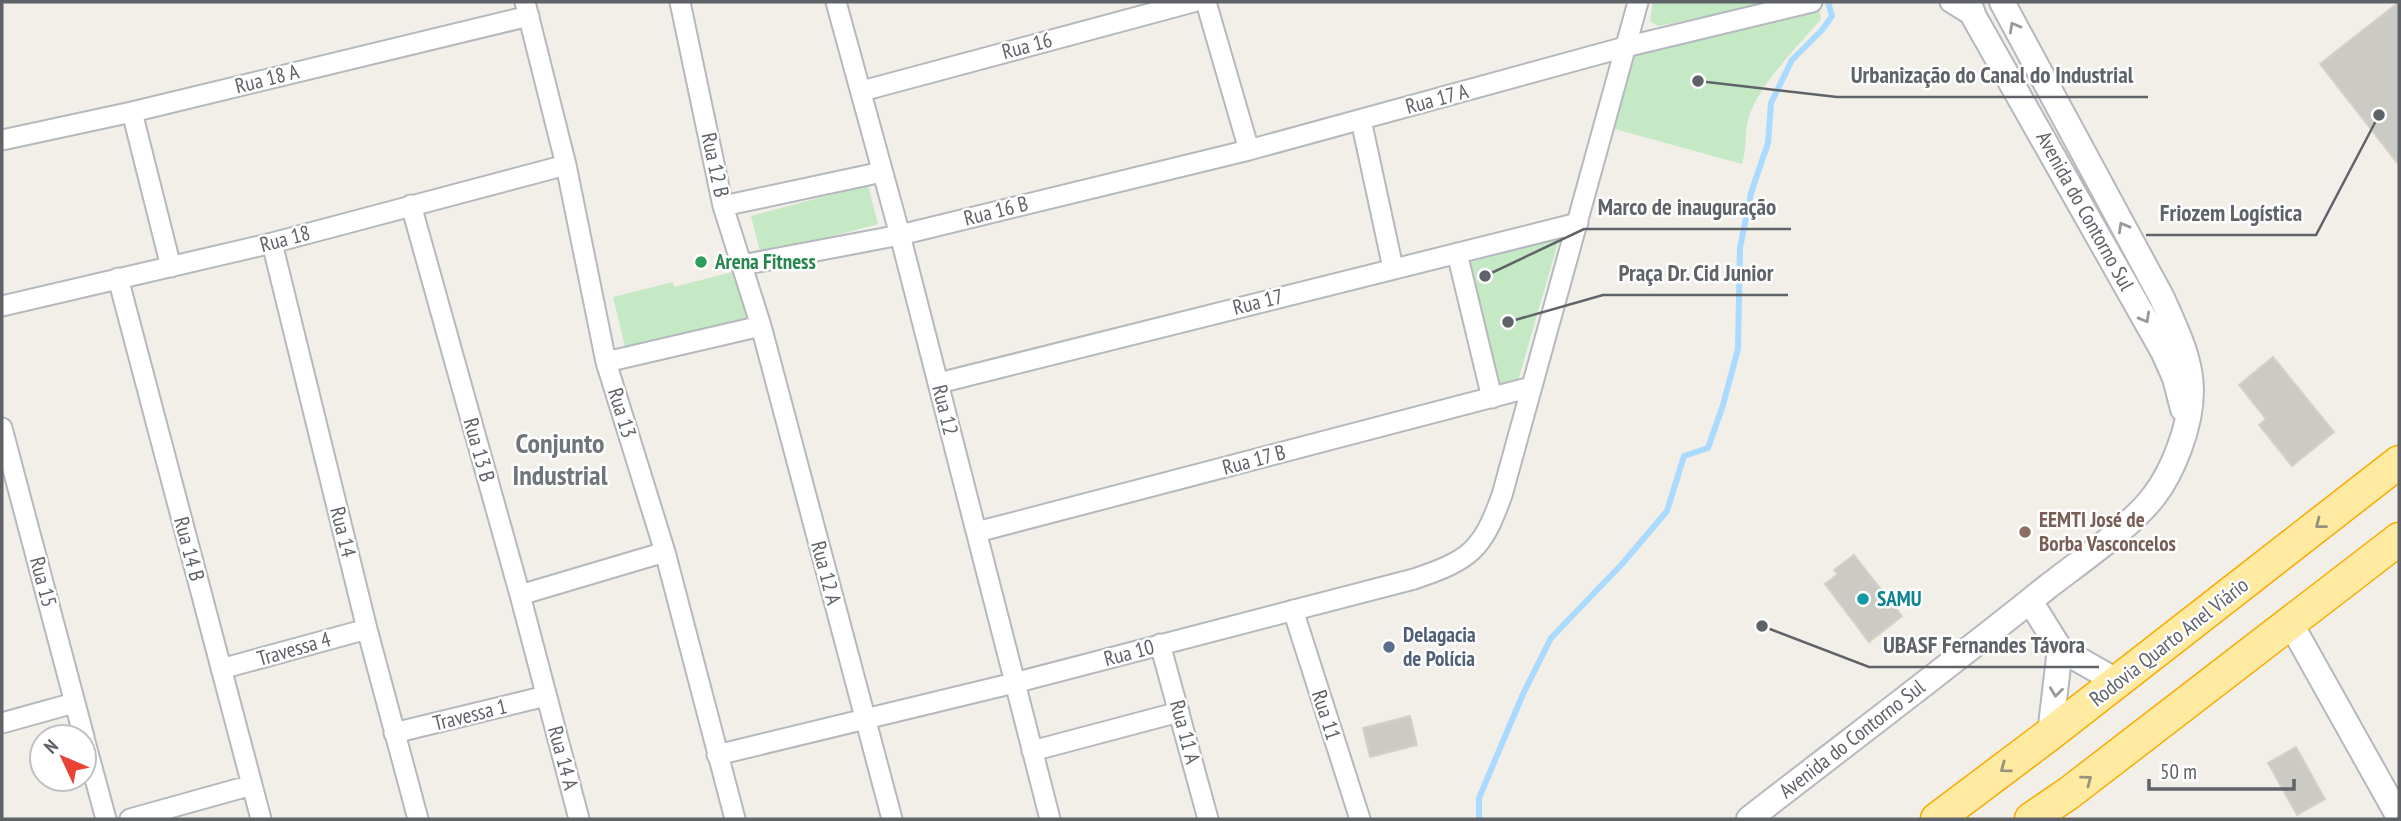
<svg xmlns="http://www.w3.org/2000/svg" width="2401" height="821" viewBox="0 0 2401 821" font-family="'PT Sans Narrow',sans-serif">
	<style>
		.green { fill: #c5e8c5 }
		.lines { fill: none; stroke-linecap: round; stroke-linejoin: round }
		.stream { stroke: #aadaff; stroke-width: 6 }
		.building { fill: #cccac5; stroke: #d6d1c6; stroke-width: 2 }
		.minor-casing { stroke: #b5b8bc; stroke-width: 23 }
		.tertiary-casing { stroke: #b5b8bc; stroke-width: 28 }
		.trunk-casing { stroke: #f9ab00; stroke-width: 35 }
		.minor { stroke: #fff; stroke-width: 19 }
		.tertiary { stroke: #fff; stroke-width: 24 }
		.trunk { stroke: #feeaa1; stroke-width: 32 }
		.oneway { stroke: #979a9d }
		.oneway2 { stroke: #97927c }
		.leisure-dot { fill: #2e9e5b; stroke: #fff; stroke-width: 2.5 }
		.education-dot { fill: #8d6e63; stroke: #fff; stroke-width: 2.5 }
		.culture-dot { fill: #0f9aa8; stroke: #fff; stroke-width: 2.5 }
		.service-dot { fill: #5c6f8a; stroke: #fff; stroke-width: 2.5 }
		.labels { text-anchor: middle; stroke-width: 5; stroke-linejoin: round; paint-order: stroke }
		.street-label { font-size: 21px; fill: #5f6368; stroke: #fff }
		.leisure-label { font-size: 21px; font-weight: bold; fill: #27864d; stroke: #fff; text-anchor: start }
		.education-label { font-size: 21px; font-weight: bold; fill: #785e54; stroke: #fff; text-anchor: start }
		.culture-label { font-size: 21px; font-weight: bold; fill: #0d838f; stroke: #fff; text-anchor: start }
		.service-label { font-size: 21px; font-weight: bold; fill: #4e5e75; stroke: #fff; text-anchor: start }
		.district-label { font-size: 28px; font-weight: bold; fill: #70757a; stroke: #fff }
		.leader { fill: none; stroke: #5f6368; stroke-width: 2.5 }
		.callout-dot { fill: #5f6368; stroke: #fff; stroke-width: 2.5 }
		.callout-label { font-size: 23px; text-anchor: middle; font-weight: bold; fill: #5f6368; stroke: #fff; stroke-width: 5; stroke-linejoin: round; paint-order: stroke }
	</style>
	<rect width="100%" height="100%" fill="#f1efe8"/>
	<path class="green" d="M1653,2H1778L1658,26L1650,21Z
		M1819,7L1821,19C1798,46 1761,82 1749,116C1744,131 1747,148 1742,164L1615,129L1632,58L1637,52Z
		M868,185L878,224L761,255L751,216Z
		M1559,239L1518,381L1498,385L1466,263Z
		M740,270L752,319L626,351L613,297L673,282L674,287Z"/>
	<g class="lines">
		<path class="stream" d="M1479,819V798L1523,694L1551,638L1622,564L1667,511L1684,456L1708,448L1723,405L1738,349L1740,248L1751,193L1768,143L1771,103L1792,60L1822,30L1832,16L1828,2"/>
	</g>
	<path class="building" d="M2399,2V165L2320,64Z
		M2273,357L2334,432L2292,466L2259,425L2266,419L2239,385Z
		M1854,555L1902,616L1869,642L1825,584L1838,574L1834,570Z
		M1410,716L1417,745L1370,757L1363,728Z
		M2296,747L2325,799L2297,815L2268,763Z"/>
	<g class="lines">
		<defs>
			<path id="minor" d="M525,2L566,165L606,362L665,552L735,819
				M680,2L723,206L761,326L892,819
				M836,2L900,235L1050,819
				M1206,2L1249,150
				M1950,2L1974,17
				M862,91L1193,2
				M132,112L171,267
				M1361,120L1393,268
				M2,140L132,112L529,16
				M411,205L520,595L579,819
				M723,206L882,172
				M272,243L367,629L418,819
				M1457,253L1492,398
				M742,265L900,235L1249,150L1625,47L1812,2
				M118,278L261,819
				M2,306L272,243L566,165
				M606,362L761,326
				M939,383L1578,223
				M2,428L84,737
				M977,532L1531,387
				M520,595L665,552
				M1293,610L1360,819
				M1160,644L1208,819
				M221,669L367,629
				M2,723L74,703
				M394,733L546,696
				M84,738L106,819
				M1032,751L1179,712
				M717,755L1014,683L1414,579C1470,560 1482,551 1502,495L1638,2
				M130,819L252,785"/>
			<path id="tertiary" d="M1969,2L1974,17L2163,351L2175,378L2183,409
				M2030,601L2060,649L2118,682
				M2291,624L2399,817
				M2050,734L2060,649
				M1749,819C1848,742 1948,667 2046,588C2078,563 2131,527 2154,496C2165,482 2173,465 2179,449C2203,386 2188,356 2162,298L2002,2"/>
			<path id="trunk" d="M1937,819L2050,734L2399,462
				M2031,819L2069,793L2399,539"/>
		</defs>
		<use href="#minor" class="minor-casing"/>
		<use href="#tertiary" class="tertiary-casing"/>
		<use href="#trunk" class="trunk-casing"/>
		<use href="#minor" class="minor"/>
		<use href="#tertiary" class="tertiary"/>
		<use href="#trunk" class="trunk"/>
	</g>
	<defs><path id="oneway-chevron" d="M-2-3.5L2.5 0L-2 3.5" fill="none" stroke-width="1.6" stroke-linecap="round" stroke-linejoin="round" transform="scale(1.75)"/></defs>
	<g class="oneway">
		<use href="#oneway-chevron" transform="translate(2014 27) rotate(-119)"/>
		<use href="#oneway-chevron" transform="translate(2123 227) rotate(-119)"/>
		<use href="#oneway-chevron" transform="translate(2145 318) rotate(61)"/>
		<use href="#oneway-chevron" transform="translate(2056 692) rotate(97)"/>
	</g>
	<g class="oneway2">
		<use href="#oneway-chevron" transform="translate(2320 524) rotate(142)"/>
		<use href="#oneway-chevron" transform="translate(2005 768) rotate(143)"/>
		<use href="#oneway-chevron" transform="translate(2087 780) rotate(-37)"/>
	</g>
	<circle class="leisure-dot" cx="701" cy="262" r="7"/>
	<circle class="education-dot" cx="2025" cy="532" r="7"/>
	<circle class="culture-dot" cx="1863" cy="599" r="7"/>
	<circle class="service-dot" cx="1389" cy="647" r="7"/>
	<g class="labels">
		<g class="street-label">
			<text transform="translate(1027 46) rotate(-15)" y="7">Rua 16</text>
			<text transform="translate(267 79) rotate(-14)" y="7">Rua 18 A</text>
			<text transform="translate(1437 99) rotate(-15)" y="7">Rua 17 A</text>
			<text transform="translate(715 165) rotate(78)" y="7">Rua 12 B</text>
			<text transform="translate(996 211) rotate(-14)" y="7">Rua 16 B</text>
			<text transform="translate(2085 211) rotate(61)" y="7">Avenida do Contorno Sul</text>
			<text transform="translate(285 239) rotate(-15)" y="7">Rua 18</text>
			<text transform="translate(1258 302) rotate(-14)" y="7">Rua 17</text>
			<text transform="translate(945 410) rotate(76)" y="7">Rua 12</text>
			<text transform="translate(622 413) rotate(73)" y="7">Rua 13</text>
			<text transform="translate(479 450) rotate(74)" y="7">Rua 13 B</text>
			<text transform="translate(1254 460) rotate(-15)" y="7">Rua 17 B</text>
			<text transform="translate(343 532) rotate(76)" y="7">Rua 14</text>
			<text transform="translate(189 549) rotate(75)" y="7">Rua 14 B</text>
			<text transform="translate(826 573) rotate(75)" y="7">Rua 12 A</text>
			<text transform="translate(43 582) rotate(75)" y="7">Rua 15</text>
			<text transform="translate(2169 642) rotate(-38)" y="7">Rodovia Quarto Anel Viário</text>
			<text transform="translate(294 649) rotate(-16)" y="7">Travessa 4</text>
			<text transform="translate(1129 653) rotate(-15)" y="7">Rua 10</text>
			<text transform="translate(470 715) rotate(-14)" y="7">Travessa 1</text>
			<text transform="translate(1326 715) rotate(72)" y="7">Rua 11</text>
			<text transform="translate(1185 732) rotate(75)" y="7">Rua 11 A</text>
			<text transform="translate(1852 739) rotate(-38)" y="7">Avenida do Contorno Sul</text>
			<text transform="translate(563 758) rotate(75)" y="7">Rua 14 A</text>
		</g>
		<g class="leisure-label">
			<text x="715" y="269">Arena Fitness</text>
		</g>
		<g class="education-label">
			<text x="2039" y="527">EEMTI José de<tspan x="2039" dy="24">Borba Vasconcelos</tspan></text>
		</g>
		<g class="culture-label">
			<text x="1877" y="606">SAMU</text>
		</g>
		<g class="service-label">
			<text x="1403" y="642">Delagacia<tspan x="1403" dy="24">de Polícia</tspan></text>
		</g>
		<g class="district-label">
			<text x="560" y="453">Conjunto<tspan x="560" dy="32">Industrial</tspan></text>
		</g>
	</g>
	<path class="leader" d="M1698 81L1837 97H2148M1485 276L1584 229H1791M2379 115L2316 235H2146M1508 322L1603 295H1788M1762 626L1869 667H2099"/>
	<g class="callout-dot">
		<circle cx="1698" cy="81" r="7"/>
		<circle cx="1485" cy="276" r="7"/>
		<circle cx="2379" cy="115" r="7"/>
		<circle cx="1508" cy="322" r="7"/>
		<circle cx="1762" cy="626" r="7"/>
	</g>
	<g class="callout-label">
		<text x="1992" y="83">Urbanização do Canal do Industrial</text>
		<text x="1687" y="215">Marco de inauguração</text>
		<text x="2231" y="221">Friozem Logística</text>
		<text x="1696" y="281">Praça Dr. Cid Junior</text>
		<text x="1984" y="653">UBASF Fernandes Távora</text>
	</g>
	<rect width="2401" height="821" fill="none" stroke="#5f6368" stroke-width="7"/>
	<g transform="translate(63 758) rotate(314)"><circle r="33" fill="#ffffff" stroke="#bfc1c3" stroke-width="2"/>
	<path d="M0-5L12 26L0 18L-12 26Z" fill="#ea4335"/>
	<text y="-10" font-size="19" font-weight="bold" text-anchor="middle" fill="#5f6368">N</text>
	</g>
	<path d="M2149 779v10h145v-10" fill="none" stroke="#5f6368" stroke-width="3.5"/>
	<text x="2160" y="779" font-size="21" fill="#5f6368" stroke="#ffffff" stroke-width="5" paint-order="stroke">50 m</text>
</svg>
